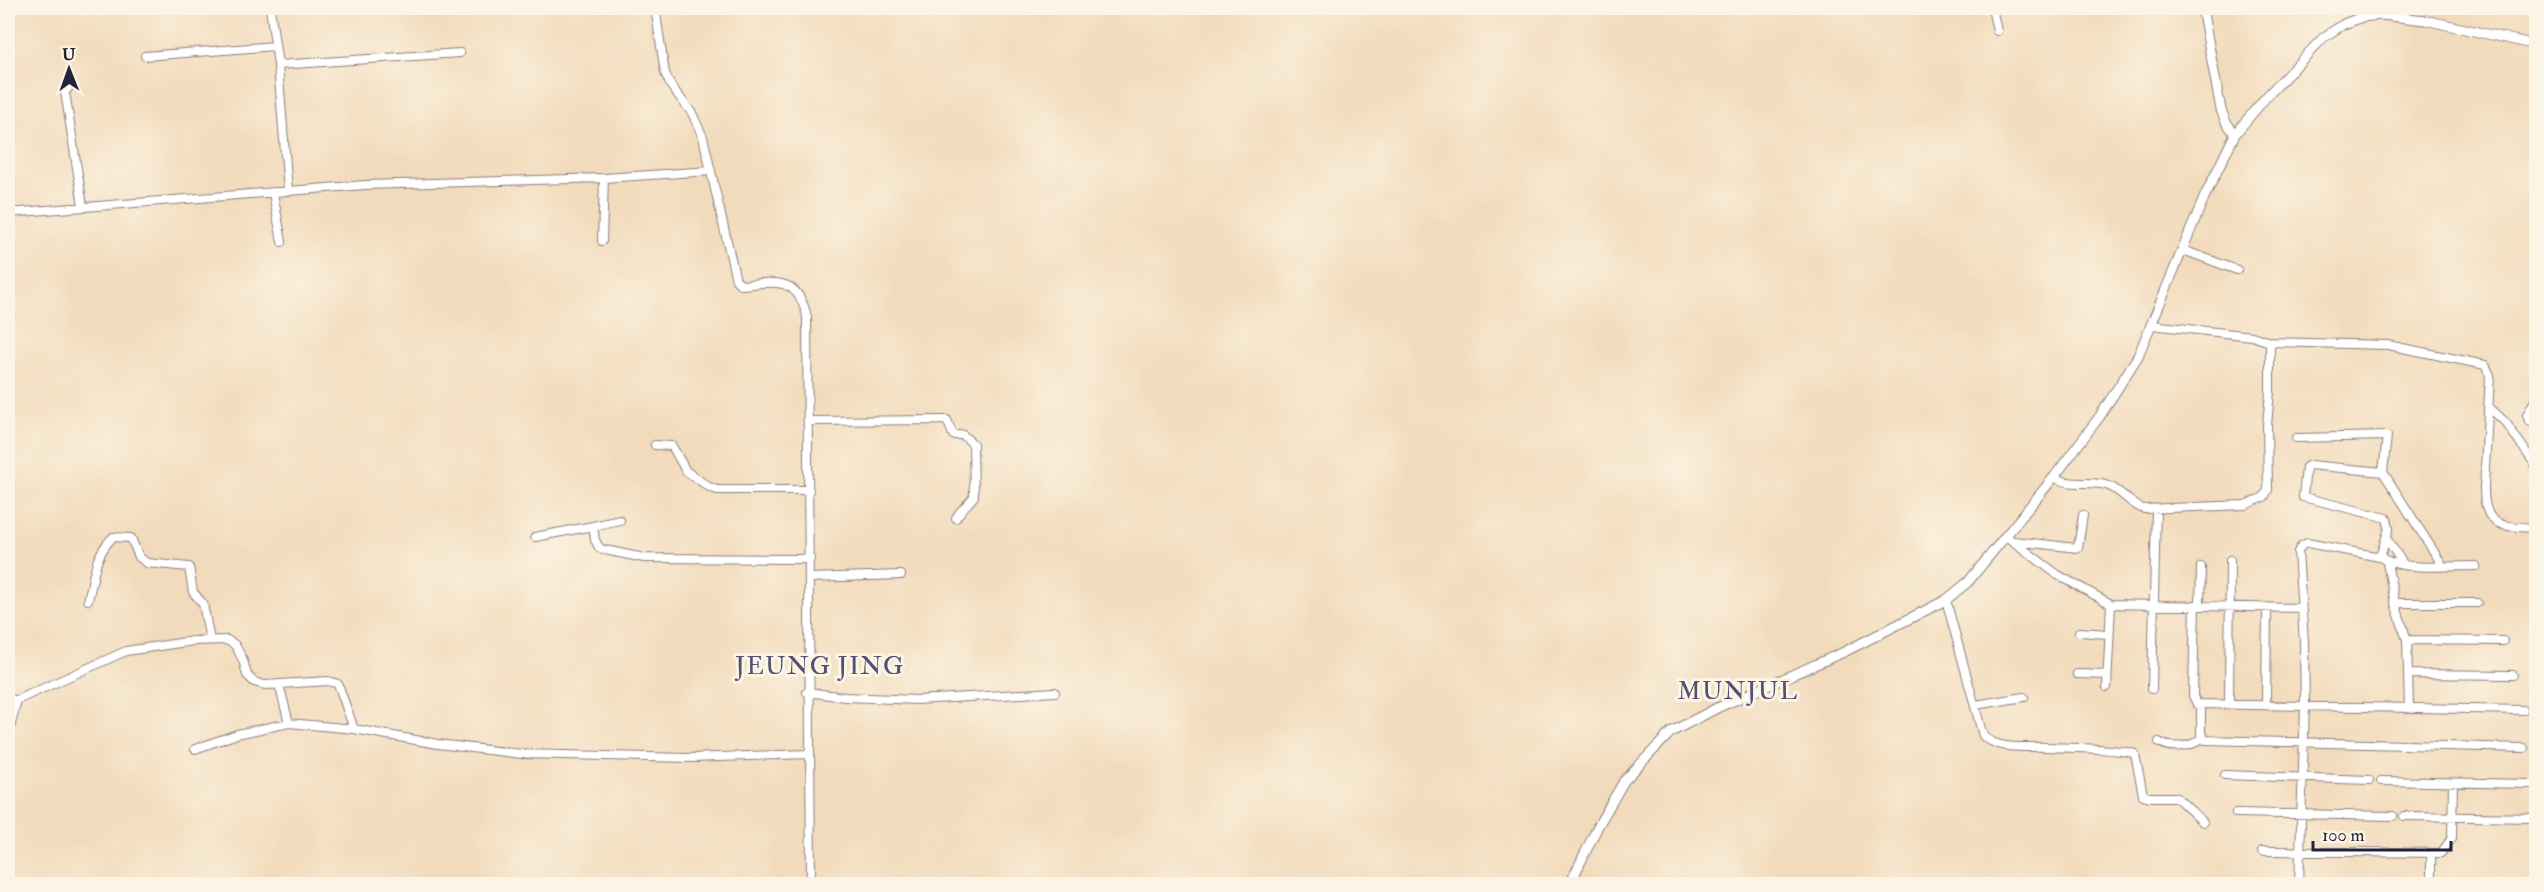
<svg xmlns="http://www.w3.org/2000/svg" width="2544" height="892" viewBox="0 0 2544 892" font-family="'IM FELL Double Pica',serif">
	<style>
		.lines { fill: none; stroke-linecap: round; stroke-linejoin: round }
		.minor-casing { stroke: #8a7e7c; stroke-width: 10 }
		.tertiary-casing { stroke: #8a7e7c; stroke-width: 11 }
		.minor { stroke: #fff; stroke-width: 8 }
		.tertiary { stroke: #fff; stroke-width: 9 }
		.labels { text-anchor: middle; stroke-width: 6; stroke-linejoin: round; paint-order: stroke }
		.quarter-label { font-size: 24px; letter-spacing: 1.5px; fill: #545073; stroke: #fcf5e5 }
	</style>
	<rect width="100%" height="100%" fill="#fcf5e5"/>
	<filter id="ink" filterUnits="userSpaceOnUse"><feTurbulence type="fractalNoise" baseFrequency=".0167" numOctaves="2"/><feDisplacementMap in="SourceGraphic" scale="12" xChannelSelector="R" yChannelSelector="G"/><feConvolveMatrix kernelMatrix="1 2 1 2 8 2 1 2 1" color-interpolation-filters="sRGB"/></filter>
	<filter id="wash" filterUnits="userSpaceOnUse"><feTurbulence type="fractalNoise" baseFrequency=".008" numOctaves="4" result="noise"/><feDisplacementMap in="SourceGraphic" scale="24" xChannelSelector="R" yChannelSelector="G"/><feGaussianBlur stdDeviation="1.35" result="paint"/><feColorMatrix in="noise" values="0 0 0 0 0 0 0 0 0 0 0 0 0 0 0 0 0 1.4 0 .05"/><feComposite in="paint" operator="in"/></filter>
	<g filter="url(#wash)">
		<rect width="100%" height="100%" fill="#f2dbbc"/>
	</g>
	<g filter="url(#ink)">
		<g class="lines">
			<defs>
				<path id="minor" d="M270,8L278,65L288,191
					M655,8L665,73L671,86L692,113L703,137L736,280L741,285C776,282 798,276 807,317C810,506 808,695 811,884
					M1992,8L1997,31
					M145,56L275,46
					M278,65L460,53
					M70,86L65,92L83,206
					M273,193L282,242
					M8,213L365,185L604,178L711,171
					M602,241L604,178
					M2183,250L2237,270
					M2152,325L2252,336L2270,342L2388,345L2485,365L2490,375L2484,488C2484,529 2502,526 2536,528
					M2536,398L2527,415L2529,421L2536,424
					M2489,407L2506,423L2536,466
					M809,421L947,420L953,435H963L973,444L974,496C970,503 962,507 956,518
					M2296,438L2387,436L2383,472L2443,566
					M655,445L672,446L686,471L709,487L717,490H809
					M2054,477C2072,488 2090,479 2109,486C2122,491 2130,505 2144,509L2245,505L2264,497L2268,490L2267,425L2270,392V342
					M593,526L620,520
					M2006,536L2058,575L2111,604L2300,608
					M535,537L593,526L595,540L600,549L644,558L810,559
					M2386,538L2404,565
					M2013,541L2078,548L2083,515
					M2380,557L2389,528L2387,518L2303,497L2306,467L2310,465L2383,472
					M2387,563L2395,603L2407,640L2409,707
					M809,578L901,575
					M88,600C95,575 93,557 113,537L131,538L139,557L147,563L189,567L193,592L203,604L210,640
					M1946,600L1983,736C2001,751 2024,746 2046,747C2066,748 2119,748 2135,754L2143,795L2150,797H2176L2203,822
					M2395,603H2477
					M2195,605L2193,696L2197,704L2523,710
					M2200,605L2201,567
					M2079,632L2109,634
					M2407,640L2503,641
					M2077,674L2107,675
					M2409,674L2513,675
					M279,684L289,723
					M2107,687L2111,604
					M2152,689L2156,509
					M807,692L845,697L917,700L1055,692
					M8,697L16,701
					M2201,704V733L2205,740L2524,748
					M1975,705L2024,697
					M2229,705L2230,560
					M2266,705L2267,608
					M8,736L17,700L126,651L193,641L227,640L235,645L243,660L247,675L254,682L265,685L328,681L338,684L354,729
					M2159,742C2170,749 2193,748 2202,737
					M195,749L237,734L289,723L354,729L438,744L522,754L690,758L809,754
					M2225,775L2369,780
					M2381,781L2530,784
					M2236,813L2393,816
					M2404,816L2536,818
					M2262,851L2441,853L2452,838L2453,783
					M2299,884L2305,706L2304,643L2298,552L2301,546L2307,543L2380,557C2399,571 2452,566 2476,566
					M2431,884V853"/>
				<path id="tertiary" d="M2202,8L2221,110L2226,122L2235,134
					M1570,884L1598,826L1624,781L1671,732L1717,708L1846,651L1946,600L1968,582L2054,477L2100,416L2138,356L2204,198L2235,134L2266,97L2324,37L2344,24L2362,17L2381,15L2425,20L2536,45"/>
			</defs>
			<use href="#minor" class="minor-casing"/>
			<use href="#tertiary" class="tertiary-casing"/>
			<use href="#minor" class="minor"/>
			<use href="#tertiary" class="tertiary"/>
		</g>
	</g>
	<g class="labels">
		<g class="quarter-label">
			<text x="820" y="674">JEUNG JING</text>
			<text x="1738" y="699">MUNJUL</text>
		</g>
	</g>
	<rect width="2544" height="892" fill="none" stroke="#fcf5e5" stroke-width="30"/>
	<g transform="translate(69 69) rotate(359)" stroke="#fcf5e5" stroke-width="4.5" paint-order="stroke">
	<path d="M0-4.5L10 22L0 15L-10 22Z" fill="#22223b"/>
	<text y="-9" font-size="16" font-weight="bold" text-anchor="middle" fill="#22223b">U</text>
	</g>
	<path d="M2313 841v9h138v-9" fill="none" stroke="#22223b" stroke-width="3"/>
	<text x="2322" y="841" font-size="18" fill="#22223b" stroke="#fcf5e5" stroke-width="4.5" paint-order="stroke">100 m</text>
</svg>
